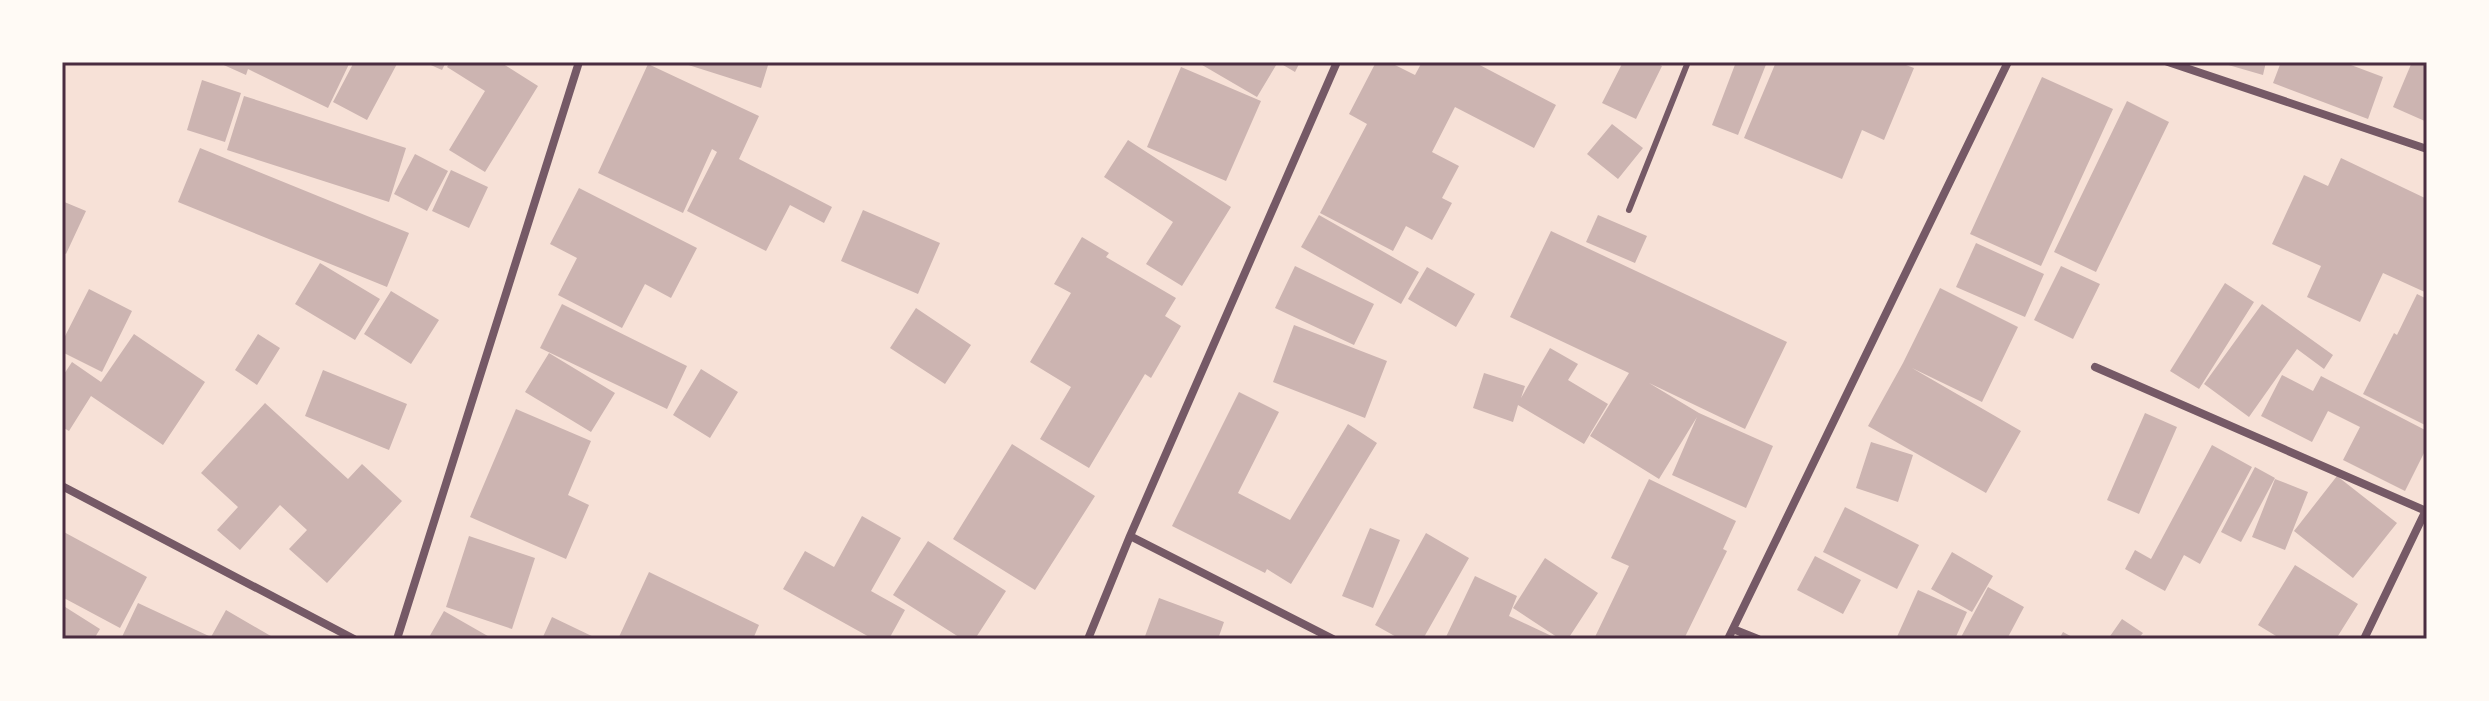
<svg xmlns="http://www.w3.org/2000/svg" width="2489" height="701" viewBox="0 0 2489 701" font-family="Ubuntu,sans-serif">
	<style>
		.building { fill: #ccb4b1 }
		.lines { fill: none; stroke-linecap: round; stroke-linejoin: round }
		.service { stroke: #755966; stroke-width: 6 }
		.minor { stroke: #755966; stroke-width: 8 }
		.neatline { fill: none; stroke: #4a2c40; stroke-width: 3 }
	</style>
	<rect width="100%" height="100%" fill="#f7e1d7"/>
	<path class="building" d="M217,62H350L328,108L248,69L246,75Z
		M354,62H398L367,120L333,102Z
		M424,62H446L442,70Z
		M450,62H500L538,86L485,172L449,150L485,91L447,67Z
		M679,62H769L761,88Z
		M1197,62H1278L1257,97Z
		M1278,62H1300L1295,72Z
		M1376,62H1389L1415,75L1422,62H1474L1556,105L1534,148L1455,107L1432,152L1459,166L1442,198L1452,203L1432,240L1406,226L1393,251L1320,213L1367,124L1349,114Z
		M1623,62H1654L1662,66L1636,119L1602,103Z
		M1736,62H1767L1738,135L1712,125Z
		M1776,62H1898L1914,68L1884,140L1862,130L1842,179L1744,138Z
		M2218,62H2266L2263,75Z
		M2281,62H2343L2383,77L2368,119L2273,83Z
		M2412,62H2427V122L2393,107Z
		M648,64L759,116L739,159L832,207L824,223L790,205L766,251L687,211L717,152L712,149L683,213L598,173Z
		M1181,67L1261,101L1226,181L1147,147Z
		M2042,77L2113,109L2041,266L1970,234Z
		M202,80L241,93L225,142L187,130Z
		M244,96L406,148L389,202L227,150Z
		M2127,101L2169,122L2096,272L2054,252Z
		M1612,124L1643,148L1618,179L1587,154Z
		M1128,140L1231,207L1182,286L1146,264L1173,222L1104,177Z
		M200,148L409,233L387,287L178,202Z
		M415,154L448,171L427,211L394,194Z
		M2341,158L2427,199V293L2383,273L2360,322L2307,297L2321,266L2272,244L2304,175L2328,186Z
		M451,170L488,187L469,228L432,211Z
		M579,188L697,248L671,298L645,284L622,328L558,295L577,258L550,244Z
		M62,201L86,211L66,254L62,252Z
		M863,210L940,243L918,294L841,261Z
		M1319,215L1419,272L1401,304L1301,247Z
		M1598,215L1647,236L1635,263L1586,242Z
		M1551,231L1787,342L1745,429L1649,383L1699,413L1773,446L1746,508L1672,475L1697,417L1659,479L1590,436L1629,373L1510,317Z
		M1082,237L1109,253L1106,257L1176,298L1165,316L1181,326L1151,378L1145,374L1089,468L1040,439L1071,387L1030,362L1071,293L1054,284Z
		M1976,243L2044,274L2025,317L1956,287Z
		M320,263L380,299L355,340L295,304Z
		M1295,266L1374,304L1354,345L1275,308Z
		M2061,266L2100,284L2073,339L2034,320Z
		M1427,267L1475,294L1456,327L1408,299Z
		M2225,283L2254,302L2199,389L2170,371Z
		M1940,288L2018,327L1982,402L1912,368L2021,431L1986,493L1868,426L1903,363Z
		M89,289L132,311L102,372L62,352V342Z
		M391,291L439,320L411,364L364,334Z
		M2417,294L2427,299V426L2363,394L2394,333L2397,335Z
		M562,304L687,366L667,409L540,348Z
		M2262,304L2333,355L2324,369L2297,349L2249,417L2204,384Z
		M916,308L971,345L945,384L890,348Z
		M1294,325L1387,361L1365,418L1273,382Z
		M134,334L205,382L163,445L91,396L69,431L62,427V377L72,362L101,382Z
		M258,334L280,348L257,385L235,370Z
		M1550,348L1578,364L1568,380L1608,404L1584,444L1518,405L1513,422L1473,408L1484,373L1525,386L1521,398Z
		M549,353L615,393L591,432L525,392Z
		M701,369L738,392L710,438L673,415Z
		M323,370L407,404L389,450L305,416Z
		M2282,375L2313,391L2321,376L2427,431V447L2405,491L2343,460L2360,427L2328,411L2312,442L2261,416Z
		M1239,392L1279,412L1238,493L1290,520L1348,424L1377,443L1291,584L1267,569L1265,573L1172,526Z
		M265,403L348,479L362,464L402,501L327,583L289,549L307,530L280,505L240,550L217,530L238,507L201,473Z
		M516,409L591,441L568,495L589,505L566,559L470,517Z
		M2145,413L2177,427L2139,514L2107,500Z
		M1871,442L1913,455L1898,502L1856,488Z
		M1012,444L1095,496L1035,590L953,539Z
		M2212,445L2252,467L2200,564L2184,555L2165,591L2125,569L2135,550L2151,559Z
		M2255,467L2275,478L2241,542L2221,532Z
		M2337,476L2397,523L2353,578L2294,531Z
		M1649,479L1736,521L1723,549L1727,551L1684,639H1594L1629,566L1611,558Z
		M2275,479L2308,492L2285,550L2252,537Z
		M1845,507L1919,545L1897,589L1823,552Z
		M862,516L901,538L871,591L905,610L889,639H873L783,589L805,551L834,567Z
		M1370,528L1400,540L1373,608L1342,596Z
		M62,531L147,577L120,628L62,597Z
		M1426,533L1469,558L1423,639H1400L1375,625Z
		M469,536L535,558L512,629L446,607Z
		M928,541L1006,591L975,639H962L893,595Z
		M1952,552L1993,576L1972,612L1931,589Z
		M1815,556L1861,580L1843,614L1797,590Z
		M1545,558L1598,593L1568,639H1560L1513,608Z
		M2295,565L2358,604L2336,639H2281L2258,625Z
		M649,572L759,625L753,639H618Z
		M1475,576L1517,596L1509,616L1558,639H1445Z
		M1988,587L2024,607L2007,639H1960Z
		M1918,590L1967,612L1955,639H1896Z
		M1159,598L1224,622L1218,639H1144Z
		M138,603L211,637L226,610L276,639H121Z
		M62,605L100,629L94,639H62Z
		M444,611L493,639H428Z
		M552,617L598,639H542Z
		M2122,619L2143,633L2138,639H2108Z
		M2063,632L2076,639H2059Z"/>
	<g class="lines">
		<path class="service" d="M1629,210L1688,62"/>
		<path class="minor" d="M2168,62L2427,149
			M2095,367L2426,511
			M62,486L354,639
			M1130,536L1333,639
			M1733,629L1758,639
			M397,639L579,62
			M1088,639L1130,536L1337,62
			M1728,639L2008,62
			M2364,639L2427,508"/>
	</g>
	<rect width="2489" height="701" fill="none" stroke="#fffaf5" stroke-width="128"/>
	<rect x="64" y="64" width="2361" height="573" class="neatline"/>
</svg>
